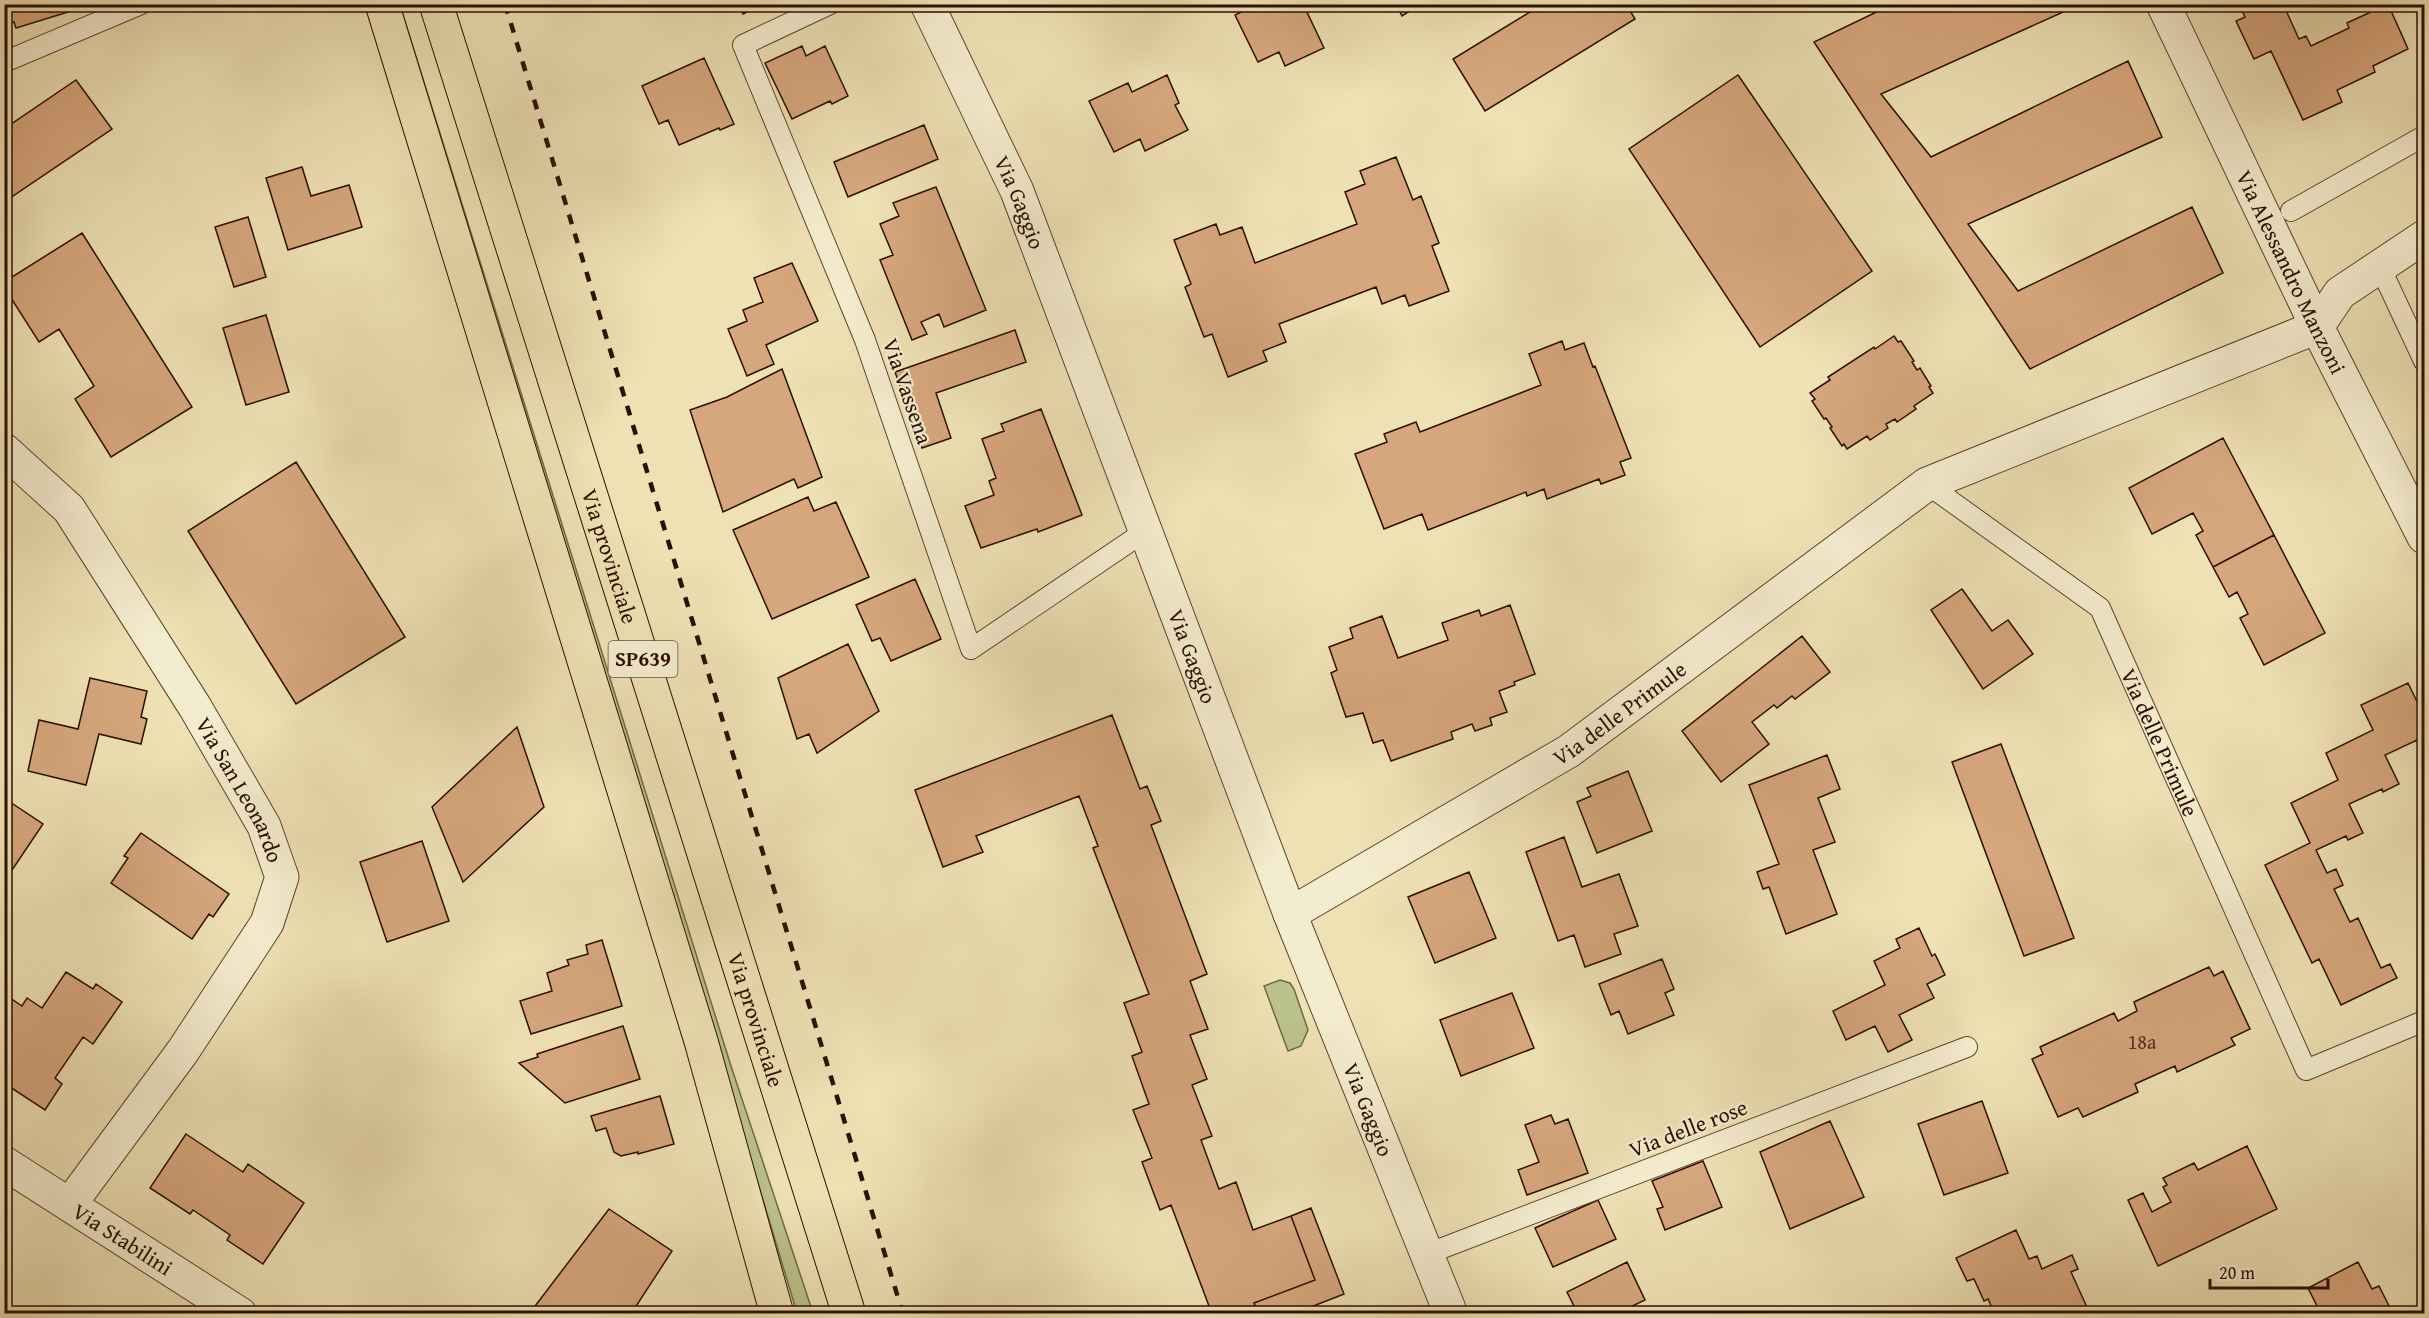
<svg xmlns="http://www.w3.org/2000/svg" width="2429" height="1318" viewBox="0 0 2429 1318" font-family="'Gentium Book Plus',serif">
	<style>
		.green { fill: #bbc28b; stroke: #726846; stroke-width: 1.5 }
		.building { fill: #d6a67c; stroke: #2a0f00; stroke-width: 1.5 }
		.lines { fill: none; stroke-linecap: round; stroke-linejoin: round }
		.lane-casing { stroke: #5b442d; stroke-width: 22 }
		.street-casing { stroke: #5b442d; stroke-width: 35 }
		.primary-casing { stroke: #2a0f00; stroke-width: 35 }
		.lane { stroke: #f4ecce; stroke-width: 20 }
		.street { stroke: #f4ecce; stroke-width: 33 }
		.primary { stroke: #eee1b4; stroke-width: 33 }
		.rail { stroke: #2a0f00; stroke-width: 4.5; stroke-dasharray: 10 10; stroke-linecap: butt }
		.labels { text-anchor: middle; stroke-width: 4.5; stroke-linejoin: round; paint-order: stroke }
		.number-label { font-size: 20px; fill: #55351f }
		.shield { fill: #f4ecce; stroke: #67513e; stroke-width: 1.5 }
		.shield-label { font-size: 21px; font-weight: bold; fill: #2a0f00 }
		.street-label { font-size: 22px; fill: #2a0f00; stroke: #f4ecce }
	</style>
	<rect width="100%" height="100%" fill="#eee1b4"/>
	<filter id="stains"><feTurbulence type="fractalNoise" baseFrequency=".00333" numOctaves="4"/><feColorMatrix values="0 0 0 0 .2 0 0 0 0 .09 0 0 0 0 .02 0 0 0 .5 -.17"/></filter>
	<radialGradient id="worn" r=".72"><stop offset=".6" stop-color="#630" stop-opacity="0"/><stop offset="1" stop-color="#630" stop-opacity=".3"/></radialGradient>
	<path class="green" d="M393,5H400L730,1063L813,1313H797L711,1027Z
		M1280,980L1290,983L1294,989L1308,1030L1301,1046L1288,1051L1264,986Z"/>
	<path class="building" d="M4,4H94L16,28L14,22L4,25Z
		M739,4H763L743,14Z
		M1257,4H1314L1315,6L1306,10L1324,48L1285,66L1279,52L1258,62L1235,15Z
		M1396,4H1421L1402,16Z
		M1543,4H1626L1635,19L1485,111L1453,59Z
		M1893,4H2081L1881,94L1931,157L2128,61L2162,137L1968,224L2018,291L2192,207L2223,273L2030,369L1814,42Z
		M2239,4H2283L2299,39L2306,36L2311,46L2349,28L2347,23L2388,4L2408,49L2373,66L2375,72L2337,90L2342,102L2303,120L2271,51L2254,59L2236,21L2245,17Z
		M802,46L806,56L825,46L848,96L832,104L830,101L792,119L765,63Z
		M704,58L734,124L720,130L719,128L679,145L668,120L659,124L642,86Z
		M1167,75L1179,103L1175,105L1188,130L1145,151L1140,139L1114,152L1089,101L1128,83L1132,92Z
		M1738,75L1872,271L1760,347L1629,149Z
		M76,80L112,129L4,202V129Z
		M924,125L938,159L848,197L834,162Z
		M1396,157L1413,200L1421,196L1439,243L1432,246L1449,291L1409,306L1405,295L1382,304L1376,287L1279,324L1286,342L1263,351L1267,361L1228,377L1212,334L1204,337L1185,287L1191,284L1174,240L1216,224L1220,235L1242,227L1255,263L1357,224L1345,192L1365,184L1360,171Z
		M302,167L311,196L349,185L362,227L288,250L266,178Z
		M936,187L986,310L944,327L939,314L921,322L927,334L912,340L880,260L893,255L880,224L899,216L893,203Z
		M248,217L266,277L234,287L215,227Z
		M82,233L192,407L111,457L75,399L94,386L59,329L39,342L4,287V282Z
		M792,263L818,321L766,345L774,364L747,376L728,329L747,321L743,310L763,302L754,278Z
		M266,315L289,392L246,405L223,328Z
		M1015,330L1026,362L936,393L951,438L922,448L895,372Z
		M1894,336L1898,342L1901,341L1914,361L1912,362L1917,370L1920,368L1931,386L1929,387L1933,393L1914,406L1916,409L1897,422L1895,419L1886,424L1888,428L1870,440L1867,436L1847,449L1844,444L1842,446L1830,428L1832,427L1826,418L1824,419L1812,401L1815,399L1810,393L1830,380L1828,377L1874,347L1875,349Z
		M1562,341L1565,350L1584,343L1593,367L1595,366L1631,458L1620,462L1625,475L1601,484L1599,479L1547,499L1544,489L1527,496L1526,492L1428,530L1422,514L1384,529L1355,454L1387,442L1384,434L1416,422L1420,432L1541,385L1529,354Z
		M782,369L822,477L798,488L794,479L723,512L690,410L727,397Z
		M1041,409L1082,515L1038,532L1037,529L981,548L965,506L994,495L989,481L996,478L982,439L1004,431L1001,424Z
		M2223,438L2274,535L2213,567L2196,535L2203,531L2193,513L2152,534L2129,488Z
		M296,462L405,637L296,704L188,531Z
		M808,497L814,511L836,502L869,577L772,619L733,530Z
		M2274,535L2325,633L2264,665L2240,618L2248,614L2237,592L2229,597L2213,567Z
		M915,579L941,639L891,661L880,638L872,641L856,605Z
		M1962,589L1992,631L2008,620L2033,654L1983,689L1931,610Z
		M1510,605L1535,674L1514,682L1515,685L1499,691L1507,712L1490,718L1492,725L1475,731L1472,724L1451,732L1453,739L1391,761L1383,740L1373,743L1363,713L1346,717L1331,673L1337,670L1329,647L1353,638L1350,628L1382,616L1398,658L1448,640L1442,623L1479,610L1481,616Z
		M1802,636L1830,672L1795,699L1792,696L1777,708L1774,705L1752,722L1769,744L1721,782L1682,731Z
		M848,644L879,711L817,753L809,734L797,739L778,678Z
		M90,678L147,691L141,717L147,719L141,744L99,734L86,785L28,771L39,720L78,729Z
		M2408,683L2424,716V740L2418,743L2417,740L2385,755L2399,784L2383,792L2382,789L2349,804L2363,833L2348,840L2346,836L2316,850L2327,873L2336,869L2343,885L2334,889L2350,922L2358,918L2381,968L2390,964L2397,978L2341,1005L2319,959L2312,963L2265,865L2310,843L2291,803L2338,780L2326,753L2373,730L2361,705Z
		M1112,715L1140,789L1147,786L1161,821L1151,825L1207,974L1190,981L1208,1029L1190,1035L1207,1079L1192,1085L1212,1136L1201,1140L1219,1189L1236,1182L1253,1230L1291,1216L1315,1280L1254,1303L1258,1314H1212L1171,1205L1160,1210L1142,1162L1152,1158L1133,1110L1149,1104L1132,1056L1142,1052L1124,1003L1149,994L1093,848L1098,846L1079,796L976,836L983,852L943,867L915,790Z
		M517,727L544,807L463,882L432,807Z
		M2001,744L2074,938L2024,956L1952,762Z
		M1827,755L1840,789L1818,798L1835,842L1813,850L1837,914L1786,934L1769,887L1763,889L1757,872L1779,864L1749,785Z
		M1628,771L1652,831L1597,853L1577,802L1591,796L1587,788Z
		M4,798L43,824L4,882Z
		M141,833L229,894L213,917L209,914L192,939L111,883L128,858L124,856Z
		M1564,837L1582,887L1619,874L1638,926L1614,934L1621,954L1585,967L1574,935L1558,941L1526,852Z
		M422,841L449,921L387,942L360,862Z
		M1469,872L1496,938L1435,963L1408,897Z
		M1919,928L1932,956L1935,954L1945,975L1927,984L1934,998L1899,1015L1912,1040L1888,1052L1875,1026L1846,1040L1833,1011L1885,985L1874,961L1900,948L1896,939Z
		M602,940L622,1006L531,1034L520,1001L552,991L547,973L569,965L567,960L588,954L586,945Z
		M1662,959L1674,989L1665,993L1674,1015L1628,1034L1619,1011L1611,1015L1599,984Z
		M2209,967L2214,976L2223,971L2250,1029L2231,1038L2235,1045L2177,1072L2175,1066L2135,1084L2138,1092L2083,1117L2078,1108L2058,1117L2032,1059L2043,1054L2040,1047L2114,1013L2118,1021L2137,1011L2134,1002Z
		M66,972L93,989L96,984L122,1002L93,1044L83,1037L55,1078L62,1084L45,1110L4,1083V1077L10,1068L4,1064V994L22,1006L27,998L42,1008Z
		M1512,993L1534,1048L1461,1076L1440,1020Z
		M623,1026L640,1079L565,1103L519,1063L538,1057L537,1054Z
		M660,1096L674,1144L638,1154V1152L621,1156L614,1152L606,1128L596,1131L591,1116Z
		M1982,1101L2008,1173L1944,1195L1918,1124Z
		M1551,1115L1555,1124L1568,1119L1588,1173L1527,1195L1518,1170L1539,1162L1525,1125Z
		M1830,1121L1864,1197L1790,1229L1760,1152Z
		M186,1134L243,1172L248,1164L304,1203L263,1264L227,1240L230,1235L193,1210L190,1214L150,1188Z
		M2247,1146L2277,1209L2158,1266L2128,1200L2143,1193L2152,1212L2171,1202L2163,1187L2167,1185L2163,1178L2194,1163L2198,1170Z
		M1703,1161L1722,1207L1665,1230L1657,1209L1663,1207L1652,1181Z
		M1598,1200L1616,1239L1553,1267L1535,1228Z
		M1311,1208L1344,1294L1293,1314H1258L1254,1303L1315,1280L1291,1216Z
		M609,1209L672,1251L631,1314H529Z
		M2016,1230L2029,1259L2037,1256L2042,1269L2072,1255L2078,1269L2071,1272L2090,1314H1989L1993,1310L1988,1299L1984,1301L1974,1279L1967,1281L1956,1258Z
		M1627,1262L1645,1300L1616,1314H1578L1567,1292Z
		M2358,1262L2372,1289L2379,1286L2393,1314H2321L2308,1288Z"/>
	<g class="lines">
		<defs>
			<g id="lane">
				<path d="M830,4L743,45L865,340L971,649L1147,530"/>
				<path d="M4,62L141,4"/>
				<path d="M2291,211L2424,136"/>
				<path d="M2380,267L2424,361"/>
				<path id="s1" d="M1927,484L2100,608L2306,1070L2424,1021"/>
				<path d="M1427,1254L1967,1047"/>
			</g>
			<g id="street">
				<path id="s2" d="M927,4L1017,191L1290,914L1451,1314"/>
				<path id="s3" d="M2163,4L2317,327L2424,537"/>
				<path d="M2317,327L2340,293L2424,237"/>
				<path id="s4" d="M4,450L69,509L195,707L264,826L282,877L267,923L183,1051L70,1204"/>
				<path id="s5" d="M1290,914L1569,751L1927,484L2317,327"/>
				<path id="s6" d="M4,1163L240,1314"/>
			</g>
			<g id="primary">
				<path d="M382,4L701,1041L777,1314"/>
				<path id="s7" d="M436,4L849,1314"/>
			</g>
		</defs>
		<use href="#lane" class="lane-casing"/>
		<use href="#street" class="street-casing"/>
		<use href="#primary" class="primary-casing"/>
		<use href="#lane" class="lane"/>
		<use href="#street" class="street"/>
		<use href="#primary" class="primary"/>
		<path class="rail" d="M505,4L903,1314"/>
	</g>
	<g class="labels">
		<g class="number-label">
			<text x="2142" y="1049">18a</text>
		</g>
		<rect class="shield" x="608.5" y="641" width="69" height="36" rx="4.5"/>
		<g class="shield-label">
			<text x="643" y="666">SP639</text>
		</g>
		<g class="street-label">
			<text dy="8" stroke="none"><textPath href="#s2" startOffset="219">Via Gaggio</textPath></text>
			<text dy="8" stroke="none"><textPath href="#s3" startOffset="297">Via Alessandro Manzoni</textPath></text>
			<text transform="translate(908 391) rotate(71)" y="8">Via Vassena</text>
			<text dy="8" stroke="none"><textPath href="#s7" startOffset="579">Via provinciale</textPath></text>
			<text dy="8" stroke="none"><textPath href="#s2" startOffset="705">Via Gaggio</textPath></text>
			<text dy="8" stroke="none"><textPath href="#s5" startOffset="386">Via delle Primule</textPath></text>
			<text dy="8" stroke="none"><textPath href="#s1" startOffset="360">Via delle Primule</textPath></text>
			<text dy="8" stroke="none"><textPath href="#s4" startOffset="417">Via San Leonardo</textPath></text>
			<text dy="8" stroke="none"><textPath href="#s7" startOffset="1065">Via provinciale</textPath></text>
			<text dy="8" stroke="none"><textPath href="#s2" startOffset="1191">Via Gaggio</textPath></text>
			<text transform="translate(1688 1128) rotate(-21)" y="8">Via delle rose</text>
			<text dy="8" stroke="none"><textPath href="#s6" startOffset="141">Via Stabilini</textPath></text>
		</g>
	</g>
	<rect width="2429" height="1318" fill="none" stroke="#eee1b4" stroke-width="24"/>
	<rect x="6" y="6" width="2417" height="1306" fill="none" stroke="#2a0f00" stroke-width="3"/>
	<rect x="12" y="12" width="2405" height="1294" fill="none" stroke="#2a0f00" stroke-width="1.5"/>
	<path d="M2210 1279v9h118v-9" fill="none" stroke="#2a0f00" stroke-width="3"/>
	<text x="2219" y="1279" font-size="18" fill="#2a0f00" stroke="#f4ecce" stroke-width="4.5" paint-order="stroke">20 m</text>
	<rect width="100%" height="100%" filter="url(#stains)"/>
	<rect width="100%" height="100%" fill="url(#worn)"/>
</svg>
